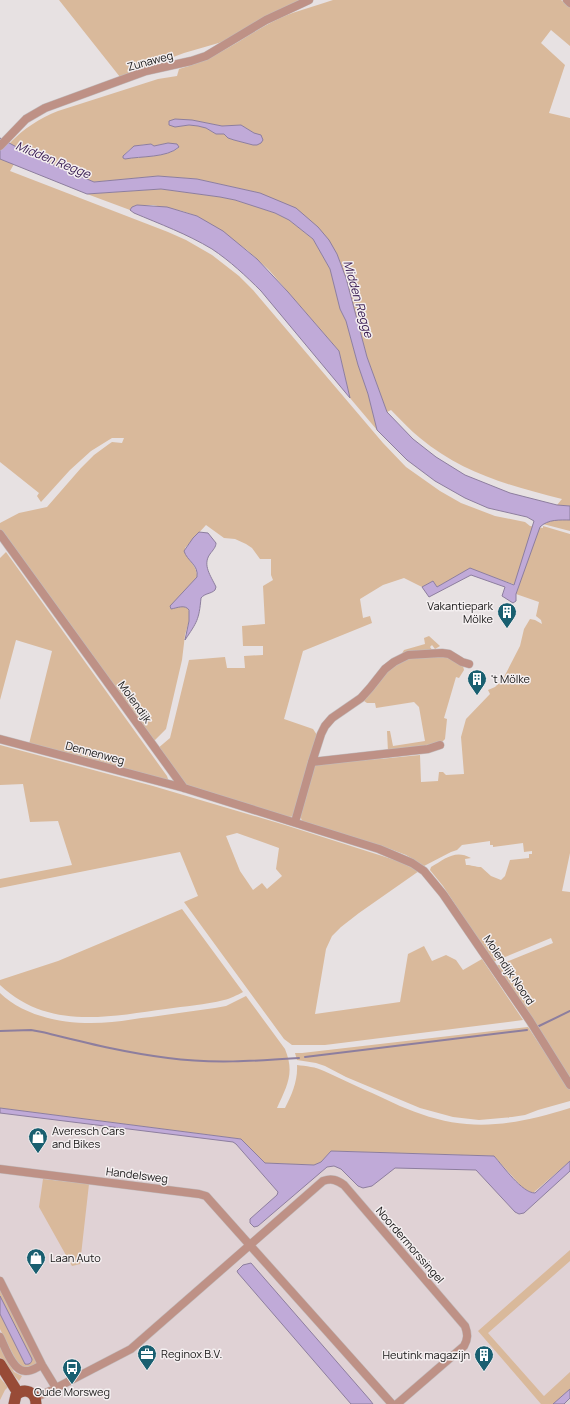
<svg xmlns="http://www.w3.org/2000/svg" width="570" height="1404" viewBox="0 0 570 1404" font-family="Manrope,sans-serif">
	<style>
		.built { fill: #e0d2d5 }
		.green { fill: #d9b99b; fill-rule: evenodd }
		.water { fill: #c0aad8; stroke: #8d7e9e }
		.lines { fill: none; stroke-linecap: round; stroke-linejoin: round }
		.stream { stroke: #8d7e9e; stroke-width: 2 }
		.minor-casing { stroke: #c2bcbd; stroke-width: 9 }
		.major-casing { stroke: #c2bcbd; stroke-width: 12 }
		.minor { stroke: #be9186; stroke-width: 8 }
		.major { stroke: #984b37; stroke-width: 11 }
		.labels { text-anchor: middle; stroke-width: 3; stroke-linejoin: round; paint-order: stroke }
		.street-label { font-size: 11px; fill: #171616; stroke: #f4eff0 }
		.poi-label { font-size: 11px; fill: #171616; stroke: #f4eff0; text-anchor: start }
		.water-label { font-size: 12px; font-style: italic; fill: #35174e; stroke: #f4eff0 }
	</style>
	<rect width="100%" height="100%" fill="#e7e1e2"/>
	<path class="built" d="M0,1111L238,1141L334,1158L570,1166V1404H0Z"/>
	<path class="green" d="M59,0H303L222,42L184,53L120,77Z
		M333,0H561L570,7V46L551,30L541,43L565,65L549,113L570,118V506L557,505L562,499C510,486 462,473 420,438C410,430 401,420 391,410L387,412L367,357L346,278L337,254L260,193L197,179L158,176L94,182L35,157L17,148L10,143C23,129 40,118 58,111L158,79L177,76L179,69C215,60 240,39 272,22C290,12 313,7 333,0ZM192,120L222,126L241,125L254,133L253,145L234,140L228,138L224,134H216L206,128L198,126L189,125L175,127ZM168,143L179,147C168,158 141,156 125,159L123,158C127,147 140,144 151,144L154,146Z
		M0,159L14,164L10,171L168,232L186,240L212,255L239,276L253,290L383,443L406,467L440,491L461,503L495,516L525,522L530,526L543,528V526L570,534V853L562,891L570,892V1078L496,966L553,943L551,938L493,962L443,886L430,870L431,867C445,859 455,849 471,858L465,859L466,865C472,865 475,867 481,867L491,876L501,880L505,876L510,860L529,858V854H532V851L524,852L523,843L493,847V845H490V841L462,845L457,850L451,852L424,866L406,855L390,849L302,821L300,815L313,766L326,761L380,759L420,755L421,782L438,781L439,772H443L446,775L464,774L461,737L466,719L490,694L488,690L495,687L503,679L520,646L524,629L530,619L535,620L542,624L541,620L536,616L539,602L516,594L519,586L470,569L437,587L433,581L422,587L404,578L383,585L360,599L363,618L370,616L372,623L303,651L284,719L313,729L317,735L295,816L289,817L184,784L157,749L170,738L189,660L225,657L227,668H245L244,656L263,655V646H243L242,626L265,624L263,586L273,580L271,575V559H260L252,548L246,544L235,539L224,538L206,525L185,548C185,560 198,565 197,577L170,608L171,609L182,606L188,608L190,615L189,621L185,635L182,660L166,729L152,743L0,531V523L19,513L47,507L81,468L94,455L109,444L112,442L122,443L124,438H112L91,451L70,470L41,502L37,496L39,493L0,462Z
		M161,189L220,197L235,200L275,213L289,220L313,239L330,269L340,309L346,321L358,365L368,394L377,430L350,398L339,351L269,270L257,259L247,250L197,216L182,211L153,205H137L132,207L130,210L87,194Z
		M553,520H570V531L543,524Z
		M6,552L167,776L169,782L29,744L52,651L16,640L0,700V558Z
		M429,636L440,646L435,649L432,645L430,647L433,651L400,657L404,650L425,644L424,638Z
		M443,654L463,666L464,670L459,678L456,677L444,718L447,719L445,739C436,750 402,750 388,752L387,731H390L393,746L425,741L419,707L414,702L376,708L375,703H367L364,701C373,685 385,669 402,660C410,657 433,656 443,654Z
		M0,745L153,786L285,825L398,861L419,871L359,913L341,927L332,936L326,949L315,1014L400,1002L408,954L424,946L432,961L446,955L456,960L463,970L482,959L523,1020L325,1045H292L284,1039L184,902L198,896L180,852L0,888V879L72,865L58,821L30,822L23,784L0,785ZM237,833L279,848L276,869L282,876L267,889L262,883L253,890L240,871L226,836Z
		M182,909L243,992C237,995 230,999 224,1000C205,1005 185,1006 166,1009C107,1017 48,1030 0,985V980L58,961Z
		M0,993C28,1020 75,1026 112,1022C125,1021 138,1018 151,1017C172,1014 193,1011 215,1008L226,1006L246,996L285,1049C295,1073 287,1086 277,1108H285C292,1095 298,1080 297,1065C306,1066 316,1067 324,1071C338,1077 351,1084 365,1090C384,1098 402,1108 421,1114C474,1133 518,1124 570,1108V1161L533,1193L523,1188L494,1156L331,1151L321,1162L314,1165L264,1163L241,1139L0,1108Z
		M528,1027L570,1090V1101L538,1110L525,1115L512,1117L479,1120L453,1117L420,1108L346,1077L325,1066L316,1063L297,1060L295,1053H302Z
		M43,1179L89,1184L80,1264L72,1266L39,1207Z
		M570,1250V1261L488,1333L543,1395L544,1396L570,1372V1389L553,1404H541L478,1331Z
		M0,1286L37,1363L27,1369L19,1366L0,1329V1314L25,1364L32,1359L0,1296Z
		M0,1345L14,1372L22,1376L19,1381L6,1367L0,1357Z
		M0,1378L8,1387L5,1390L0,1400Z"/>
	<path class="water" d="M175,119L192,120L222,126L241,125L254,133L261,135L263,140L261,143L257,145H253L234,140L228,138L224,134H216L206,128L198,126L189,125L175,127L169,125V121Z
		M0,138L35,157L94,182L158,176L197,179L260,193L296,208L318,227L329,240L337,254L346,278L367,357L387,412L413,439L436,457L465,475L510,493L557,505L570,506V520C560,520 548,519 540,527L516,594V601L513,603L502,596L505,587L471,575L429,597L422,587L433,581L437,587L470,568L514,585L534,521L527,517L488,508L465,498L435,481L407,460L377,430L368,394L358,365L346,321L340,309L330,269L313,239L289,220L275,213L235,200L220,197L161,189L87,194L0,159Z
		M168,143L177,144L179,147C167,158 141,156 125,159L123,158V156L134,146L151,144L154,146Z
		M137,205L167,207L197,216L223,231L257,259L288,292L339,351L350,398L261,291C246,276 230,261 212,249C187,234 160,224 134,213L130,210L132,207Z
		M199,532L208,533L216,543C216,547 213,550 210,554C202,565 211,576 216,587L215,590C211,594 205,593 201,598C199,620 197,622 185,640L189,621V610C185,604 177,608 171,609L170,606L197,577C199,565 187,561 184,551L193,538Z
		M0,1108L241,1139L265,1163L314,1165L321,1162L331,1151L494,1156C503,1166 522,1193 535,1193L570,1161V1171L524,1213L519,1214L515,1212L476,1170L395,1168L372,1186L363,1188L358,1186L341,1169L334,1166L327,1167L258,1226L254,1227L250,1223V1219L277,1195L278,1192L236,1144L233,1142L0,1113Z
		M251,1263L370,1400L373,1404H351L238,1273L237,1271L243,1265Z
		M0,1296L32,1359C32,1363 29,1365 25,1364L0,1314Z
		M570,1389V1398L564,1404H553Z"/>
	<g class="lines">
		<path class="stream" d="M539,1026L570,1011
			M0,1031L31,1030L42,1032C83,1042 125,1053 168,1058C211,1064 255,1061 299,1058
			M305,1057L527,1030"/>
		<defs>
			<path id="minor" d="M567,0L570,3
				M0,146L26,119L45,108L146,71L191,61L206,56L266,20L309,0
				M0,534L184,788
				M0,739L184,788L379,849L412,863L424,871L443,894L530,1021L570,1085
				M312,762L428,749L440,745
				M295,822L312,762L321,734L325,726L332,718L361,698L370,688L385,669L394,662L408,655L442,653L449,654L462,662L469,664
				M0,1169L199,1194L206,1196L392,1404
				M0,1281L42,1365L56,1388
				M0,1337C5,1347 13,1371 25,1371C31,1372 37,1367 42,1365
				M35,1398L56,1388L131,1349L323,1181C332,1178 337,1180 344,1185L465,1326C468,1334 468,1339 464,1346L397,1404"/>
			<path id="major" d="M0,1364L18,1393
				M14,1404L16,1395C25,1387 36,1392 36,1404"/>
		</defs>
		<use href="#minor" class="minor-casing"/>
		<use href="#major" class="major-casing"/>
		<use href="#minor" class="minor"/>
		<use href="#major" class="major"/>
	</g>
	<defs>
		<symbol id="building-pin" viewBox="-11 -11 22 30"><path d="M0 17L-7.5 6A9.5 9.5 0 1 1 7.5 6Z" fill="#195f70" stroke="#f4eff0"/><path d="M-4-6H4V6H1V3H-1V6H-4ZM-2.5-4.3h1.7v1.8h-1.7ZM.8-4.3h1.7v1.8H.8ZM-2.5-1h1.7V.8h-1.7ZM.8-1h1.7V.8H.8Z" fill="#fff"/></symbol>
		<symbol id="shop-pin" viewBox="-11 -11 22 30"><path d="M0 17L-7.5 6A9.5 9.5 0 1 1 7.5 6Z" fill="#195f70" stroke="#f4eff0"/><path d="M-5-2.5h2.3a2.7 3.5 0 0 1 5.4 0H5L5.5 6h-11ZM-1.5-2.5h3a1.5 2.3 0 0 0-3 0Z" fill="#fff"/></symbol>
		<symbol id="office-pin" viewBox="-11 -11 22 30"><path d="M0 17L-7.5 6A9.5 9.5 0 1 1 7.5 6Z" fill="#195f70" stroke="#f4eff0"/><path d="M-6-3h4V-5.5h4V-3h4V5H-6ZM-1-4.5V-3h2v-1.5ZM-6 0V1H6V0Z" fill="#fff"/></symbol>
		<symbol id="bus-pin" viewBox="-11 -11 22 30"><path d="M0 17L-7.5 6A9.5 9.5 0 1 1 7.5 6Z" fill="#195f70" stroke="#f4eff0"/><path d="M-5-6H5V4H4V6H2V4H-2V6H-4V4H-5ZM-3.5-4V0h7V-4ZM-3.5 1.2v1.5H-2V1.2ZM2 1.2v1.5H3.5V1.2Z" fill="#fff"/></symbol>
	</defs>
	<g fill-rule="evenodd">
		<use href="#building-pin" x="496" y="601" width="22" height="30"/>
		<use href="#building-pin" x="466" y="668" width="22" height="30"/>
		<use href="#shop-pin" x="27" y="1126" width="22" height="30"/>
		<use href="#shop-pin" x="25" y="1247" width="22" height="30"/>
		<use href="#office-pin" x="136" y="1343" width="22" height="30"/>
		<use href="#building-pin" x="473" y="1344" width="22" height="30"/>
		<use href="#bus-pin" x="61" y="1357" width="22" height="30"/>
	</g>
	<g class="labels">
		<g class="street-label">
			<text transform="translate(150 61) rotate(-15)" y="4">Zunaweg</text>
			<text transform="translate(135 702) rotate(54)" y="4">Molendijk</text>
			<text transform="translate(95 753) rotate(15)" y="4">Dennenweg</text>
			<text transform="translate(509 970) rotate(56)" y="4">Molendijk Noord</text>
			<text transform="translate(137 1175) rotate(7)" y="4">Handelsweg</text>
			<text transform="translate(410 1245) rotate(49)" y="4">Noordermorssingel</text>
		</g>
		<g class="poi-label">
			<text x="493" y="610" text-anchor="end">Vakantiepark<tspan x="493" dy="13">Mölke</tspan></text>
			<text x="491" y="683">'t Mölke</text>
			<text x="52" y="1135">Averesch Cars<tspan x="52" dy="13">and Bikes</tspan></text>
			<text x="50" y="1262">Laan Auto</text>
			<text x="161" y="1358">Reginox B.V.</text>
			<text x="470" y="1359" text-anchor="end">Heutink magazijn</text>
			<text x="72" y="1396" text-anchor="middle">Oude Morsweg</text>
		</g>
		<g class="water-label">
			<text transform="translate(53 160) rotate(22)" y="4">Midden Regge</text>
			<text transform="translate(358 299) rotate(74)" y="4">Midden Regge</text>
		</g>
	</g>
</svg>
